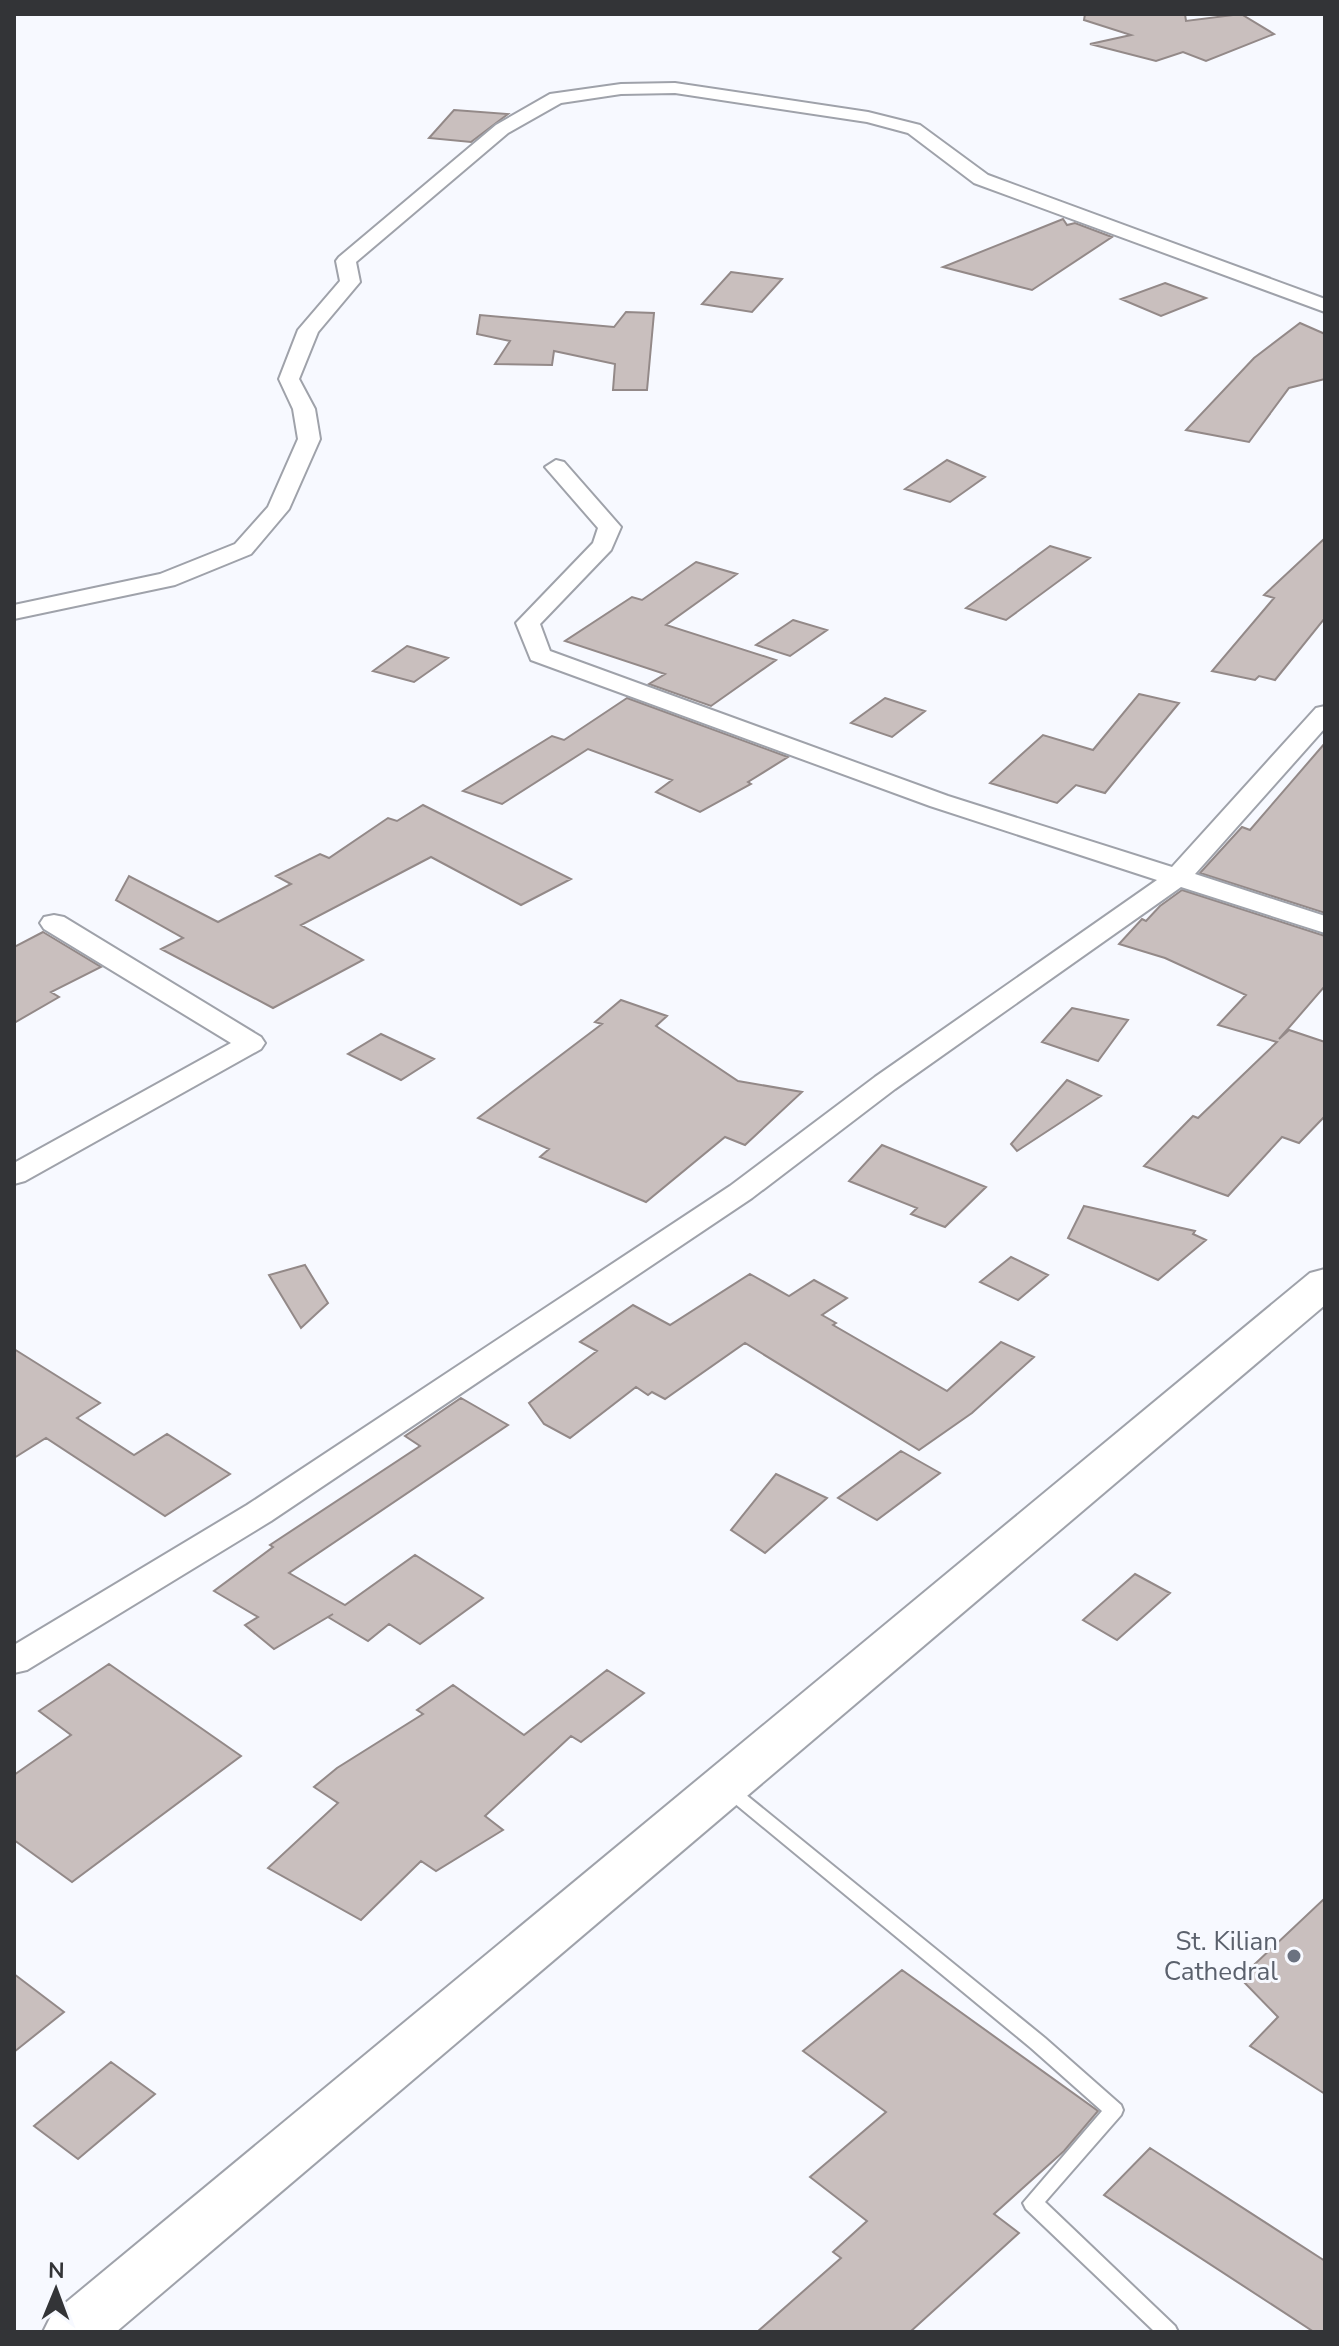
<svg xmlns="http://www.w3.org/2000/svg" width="1339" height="2346" viewBox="0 0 1339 2346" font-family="'Nunito Sans',sans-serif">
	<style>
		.building { fill: #c9bfbe; stroke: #938988; stroke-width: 2 }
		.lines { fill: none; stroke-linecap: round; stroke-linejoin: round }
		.lane-casing { stroke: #9fa2aa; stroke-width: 4 }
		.street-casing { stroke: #9fa2aa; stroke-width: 4 }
		.secondary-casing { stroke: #9fa2aa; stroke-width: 4 }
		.lane { fill: #fff; fill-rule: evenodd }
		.street { fill: #fff; fill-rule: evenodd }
		.secondary { fill: #fff; fill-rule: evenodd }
		.worship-dot { fill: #6b7280; stroke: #f7f9ff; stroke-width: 3 }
		.labels { text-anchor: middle; stroke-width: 6; stroke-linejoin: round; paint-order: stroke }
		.near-worship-label { font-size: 26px; fill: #5b616d; stroke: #f7f9ff; text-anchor: end }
	</style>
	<rect width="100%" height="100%" fill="#f7f9ff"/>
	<path class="building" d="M1085,14H1185L1186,21L1241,14L1274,34L1206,61L1183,52L1156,61L1090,44L1131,35L1084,20Z
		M454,110L508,114L471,142L429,138Z
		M1063,219L1067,225L1075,223L1112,237L1032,290L943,267Z
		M731,272L782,279L752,312L702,304Z
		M1165,283L1206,298L1161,316L1121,299Z
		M626,312L654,313L647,390H613L615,364L554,351L552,365L495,364L510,341L477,334L480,315L614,327Z
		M1300,323L1325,334V379L1289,388L1249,442L1186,430L1254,358Z
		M947,460L985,477L950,502L905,489Z
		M1325,538V618L1275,680L1259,676L1255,680L1212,671L1274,598L1264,595Z
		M1050,546L1090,558L1006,620L966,608Z
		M696,562L737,574L666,625L776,660L711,706L649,684L665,674L565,641L632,597L642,600Z
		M793,620L827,630L790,656L756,645Z
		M407,646L448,658L414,682L373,671Z
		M1139,694L1179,703L1105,793L1076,785L1057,803L990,783L1043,735L1093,750Z
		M627,698L788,757L748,782L751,784L700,812L656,792L672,780L588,749L502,804L463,791L552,736L564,740Z
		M885,698L925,711L892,737L851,723Z
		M1325,743V913L1200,873L1242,827L1250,830Z
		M423,805L571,879L521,905L431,857L301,925L363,960L273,1008L161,949L183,938L116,900L129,876L218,922L291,884L276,876L320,854L329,858L388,818L397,821Z
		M1182,890L1325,936V986L1279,1039L1289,1030L1325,1042V1116L1299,1143L1282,1137L1228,1196L1144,1166L1193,1116L1198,1118L1277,1042L1218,1025L1246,995L1165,958L1119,944L1142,919L1146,921L1160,906Z
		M43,932L101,967L51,992L59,997L14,1023V947Z
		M621,1000L667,1016L656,1026L738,1081L802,1092L745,1145L725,1137L646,1202L540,1157L549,1149L478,1118L602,1024L595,1022Z
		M1072,1008L1128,1020L1098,1061L1042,1042Z
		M381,1034L434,1059L401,1080L348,1054Z
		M1067,1080L1101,1096L1017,1151L1011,1144Z
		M882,1145L966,1179L986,1187L945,1227L911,1214L917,1208L849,1181Z
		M1084,1206L1195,1231L1193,1234L1206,1240L1158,1280L1068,1238Z
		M1011,1257L1048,1275L1018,1300L980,1282Z
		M305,1265L328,1303L301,1328L269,1275Z
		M750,1274L789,1296L814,1280L847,1298L822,1315L836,1323L833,1325L947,1391L1001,1342L1034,1357L972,1413L919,1450L745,1343L665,1399L652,1392L648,1395L636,1387L570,1438L544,1424L529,1403L597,1351L580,1342L633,1305L670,1325Z
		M14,1349L100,1403L77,1418L134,1455L167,1434L230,1474L165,1516L46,1438L14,1458Z
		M461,1398L508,1425L289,1573L345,1605L415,1555L483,1598L420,1644L389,1624L368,1641L328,1617L333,1614L274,1649L245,1625L258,1617L214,1591L273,1547L270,1545L420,1446L405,1436Z
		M901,1451L940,1473L877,1520L838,1498Z
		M776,1474L827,1498L765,1553L731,1530Z
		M1135,1574L1170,1593L1117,1640L1083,1620Z
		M109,1664L241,1756L72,1882L14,1840V1775L71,1735L39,1711Z
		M607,1670L644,1693L581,1742L571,1736L485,1816L503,1830L436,1871L421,1861L361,1920L268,1868L338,1803L314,1787L337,1768L423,1714L417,1710L453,1685L524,1735Z
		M1325,1898V2094L1250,2046L1278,2017L1240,1978Z
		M902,1970L1098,2111L1064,2151L994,2214L1019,2233L910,2332H757L841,2258L833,2252L867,2221L810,2177L886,2112L803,2051Z
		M14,1974L64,2012L14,2052Z
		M111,2062L155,2094L78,2159L34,2126Z
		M1150,2148L1325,2261V2332H1314L1104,2195Z"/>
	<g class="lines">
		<defs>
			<path id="lane" d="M728,1783L734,1785L1045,2038L1121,2105L1123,2110L1121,2115L1045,2202L1175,2326L1178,2332H1155L1026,2209L1023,2203L1102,2111L1031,2048L722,1793L719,1789L722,1785Z"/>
			<path id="street" d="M675,83L868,112L920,125L988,175L1325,299V312L974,183L908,133L867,122L675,93L621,94L561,103L508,133L356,262L360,282L318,332L299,379L315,409L320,439L289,509L251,554L175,585L14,619V605L160,574L235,544L268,507L298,439L293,409L279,379L298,330L340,281L336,261L339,257L496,125L550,94L621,84Z
				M556,460L564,462L621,527L611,550L540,624L550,651L948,796L1172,867L1316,708L1325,706V728L1195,874L1325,916V933L1181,887L895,1089L752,1198L271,1521L27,1670L14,1673V1645L247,1505L730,1186L875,1077L1157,880L930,806L531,660L516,623L593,543L598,528L545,467Z
				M54,915L64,917L261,1037L265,1043L261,1049L25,1181L14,1184V1163L231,1043L44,929L40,923L44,917Z"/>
			<path id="secondary" d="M1325,1269V1305L116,2332H43L52,2314L1310,1273Z"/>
		</defs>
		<use href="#lane" class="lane-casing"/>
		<use href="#street" class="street-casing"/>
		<use href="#secondary" class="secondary-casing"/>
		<use href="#lane" class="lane"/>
		<use href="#street" class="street"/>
		<use href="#secondary" class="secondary"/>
	</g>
	<circle class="worship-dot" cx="1294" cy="1956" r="8"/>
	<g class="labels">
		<g class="near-worship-label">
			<text x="1278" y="1950">St. Kilian<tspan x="1278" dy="30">Cathedral</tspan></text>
		</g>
	</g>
	<rect width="1339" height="2346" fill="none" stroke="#333437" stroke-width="32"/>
	<g transform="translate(56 2290) rotate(1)" stroke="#f7f9ff" stroke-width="6" paint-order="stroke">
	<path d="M0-6L14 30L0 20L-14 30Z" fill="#333437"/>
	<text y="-12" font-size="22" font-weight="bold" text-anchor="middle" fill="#333437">N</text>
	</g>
</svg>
